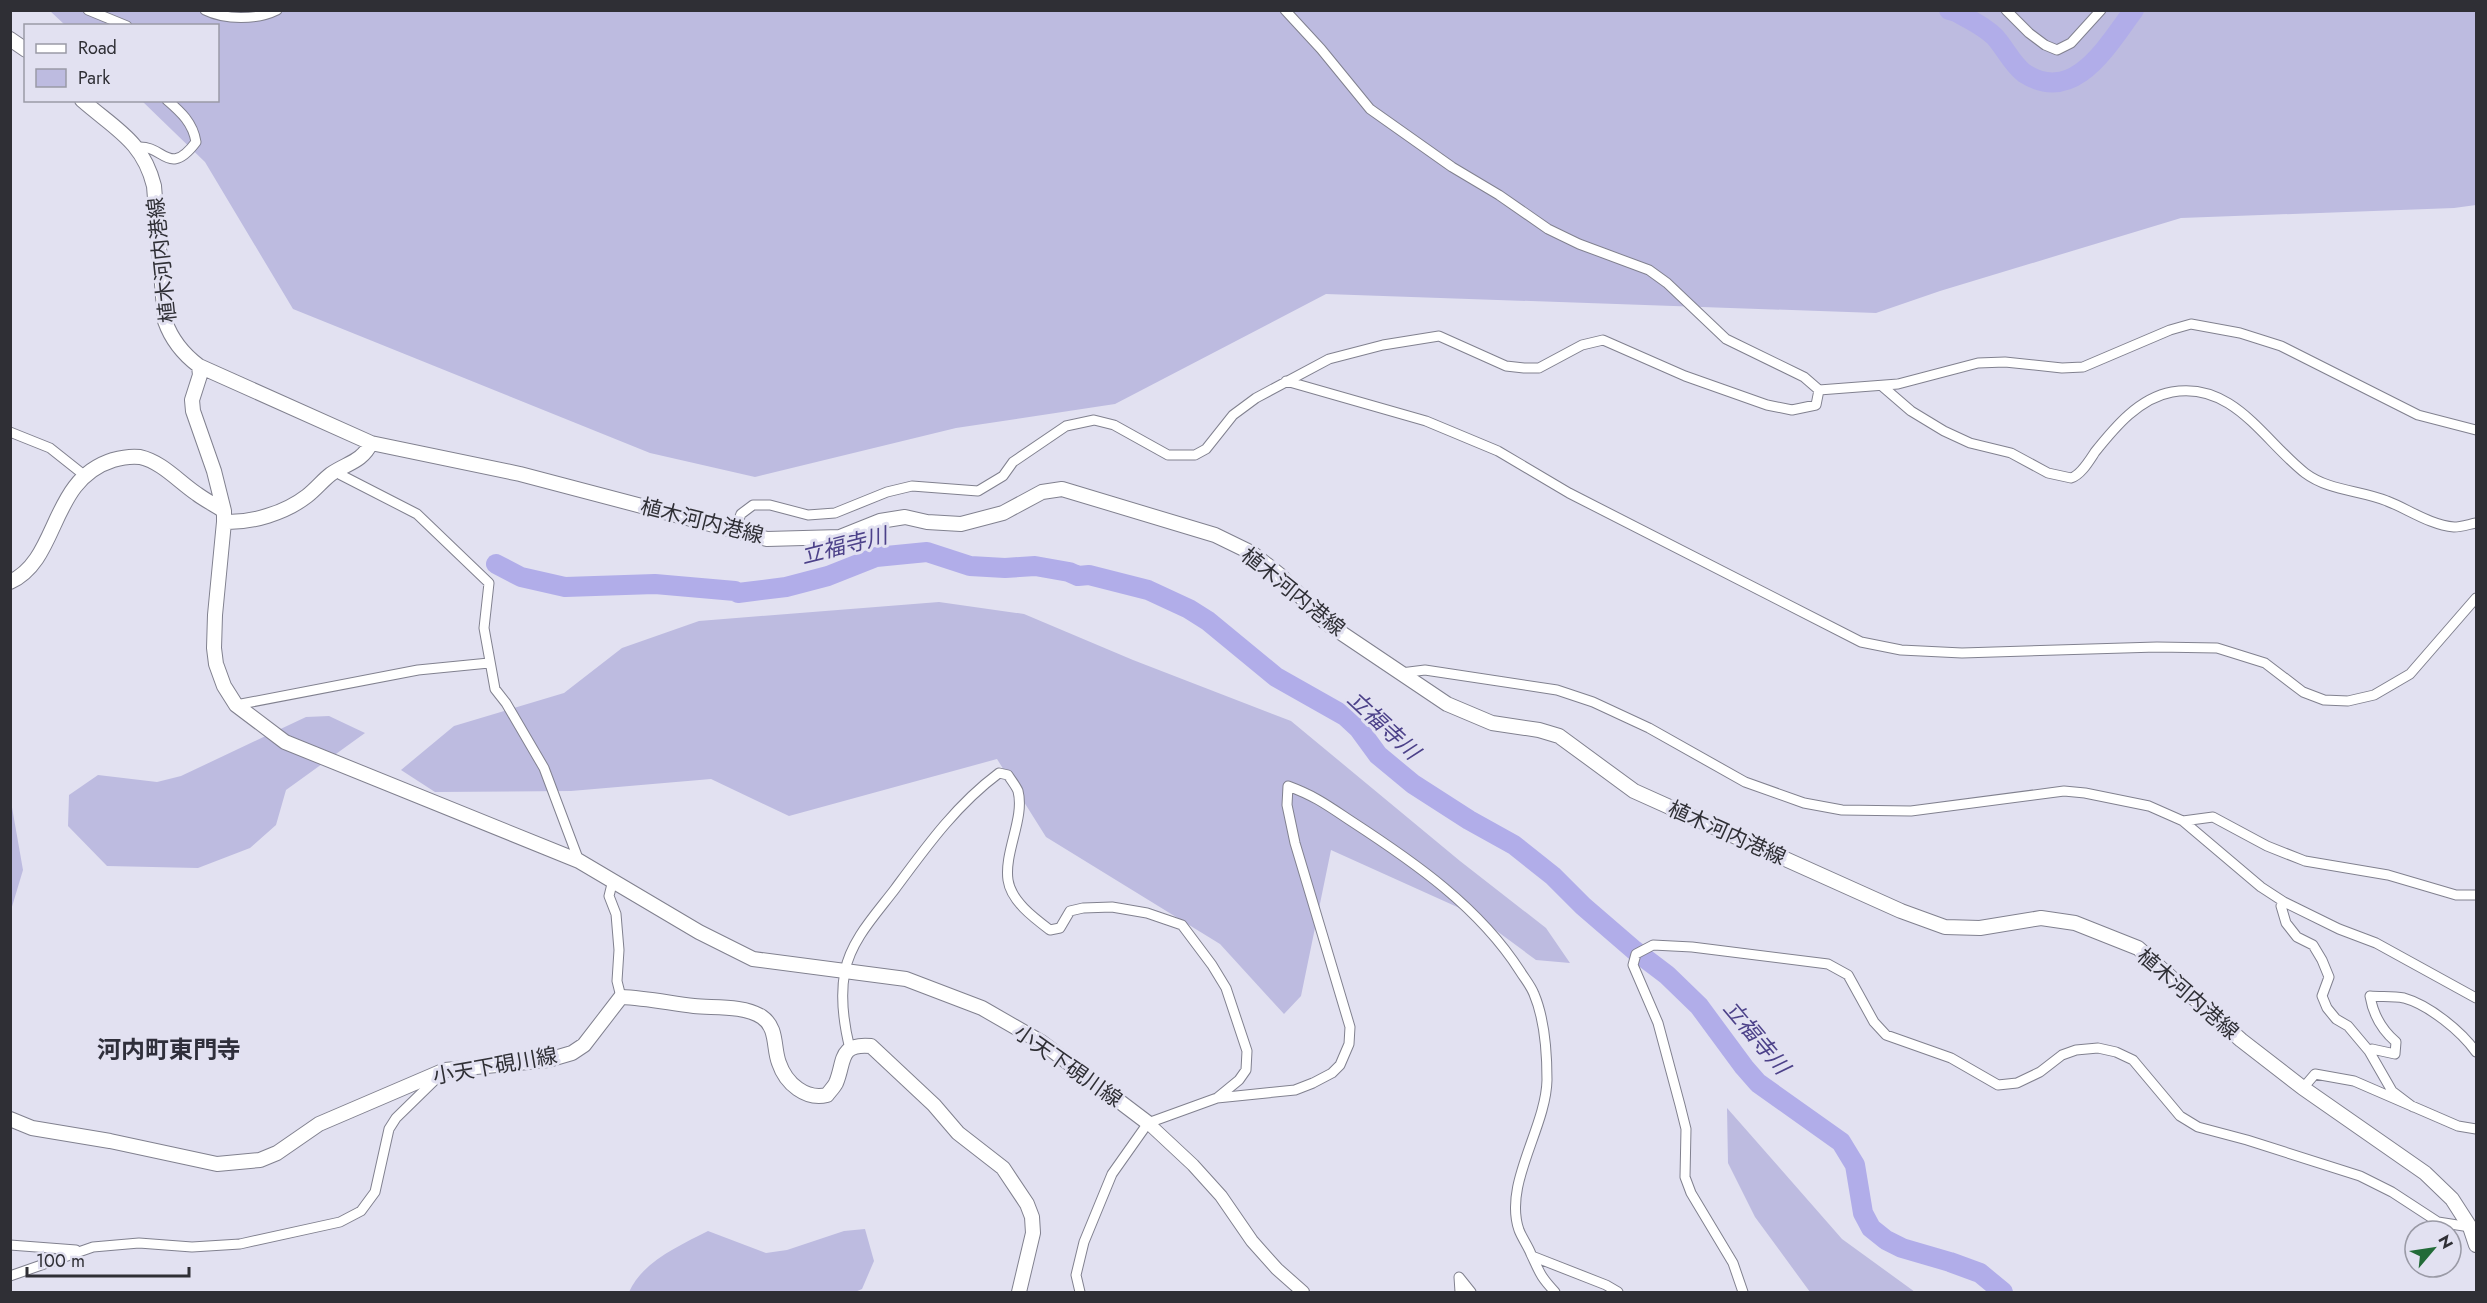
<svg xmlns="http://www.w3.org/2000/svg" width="2487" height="1303" viewBox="0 0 2487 1303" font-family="Jost,'Noto Sans JP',sans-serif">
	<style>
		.green { fill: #bdbbe0 }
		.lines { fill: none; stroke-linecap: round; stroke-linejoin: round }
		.river { stroke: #b1ade9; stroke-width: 20 }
		.minor-casing { stroke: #81818f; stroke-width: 11 }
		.tertiary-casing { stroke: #81818f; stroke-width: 14 }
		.secondary-casing { stroke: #81818f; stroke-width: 16 }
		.minor { stroke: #fff; stroke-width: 9 }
		.tertiary { stroke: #fff; stroke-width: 12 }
		.secondary { stroke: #fff; stroke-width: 14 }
		.labels { text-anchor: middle; stroke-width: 6; stroke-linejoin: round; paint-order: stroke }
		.street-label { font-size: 21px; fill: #2f2f35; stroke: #e2e1f1 }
		.water-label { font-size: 22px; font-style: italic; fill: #4c4189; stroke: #e2e1f1 }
		.quarter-label { font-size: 24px; font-weight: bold; fill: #2f2f3b; stroke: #e2e1f1 }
	</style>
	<rect width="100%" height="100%" fill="#e2e1f1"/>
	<path class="green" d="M50,11H2476V205L2454,208L2181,218L1940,291L1876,313L1326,294L1115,404L956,428L755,477L650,453L293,309L205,162L142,101L218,100V26L65,25Z
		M939,602L1024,614L1133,660L1291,721L1460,861L1546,928L1570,963L1536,960L1475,915L1331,850L1301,996L1284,1014L1220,944L1046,837L997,759L789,816L711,779L571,791L435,792L401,770L454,726L564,693L622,648L699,621Z
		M329,716L365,733L286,790L276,825L250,848L198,868L107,866L68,826L69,795L98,775L157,782L181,776L306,717Z
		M10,796L23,870L11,910H10Z
		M1727,1108L1842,1239L1915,1292H1810L1755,1217L1728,1163Z
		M865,1229L874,1261L862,1289L855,1292H629C643,1261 679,1246 708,1231L766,1253L787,1250L844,1231Z"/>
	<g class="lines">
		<path class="river" d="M1949,10L1956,12C1969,19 1984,26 1995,37C2005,48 2012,64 2024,73C2075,106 2108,44 2134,10
			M496,564L521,577L565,587L655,584L735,591L738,593L786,587L828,576L876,557L927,552L970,566L1005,568L1035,566L1069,572L1078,576L1089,575L1148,590L1189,609L1208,621L1276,677L1345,716L1359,729L1378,755L1413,784L1469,820L1514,845L1553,876L1583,906L1634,950L1667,975L1699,1006L1744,1067L1758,1083L1841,1142L1855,1165L1863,1213L1871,1228L1886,1240L1902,1248L1950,1262L1980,1273L2003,1292"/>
		<defs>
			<path id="minor" d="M88,10L127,26
				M205,10C225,20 257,20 277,10
				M1285,10L1321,49L1370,109L1452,167L1499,195L1548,229L1579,244L1649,270L1667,283L1726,339L1804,377L1819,390L1898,384L1978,363L2005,362L2062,368L2083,367L2170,330L2191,324L2240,333L2281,346L2418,415L2476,430
				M2006,10L2029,33L2045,45L2057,50L2071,43L2101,10
				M138,147C164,145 169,178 196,142C193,123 181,112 167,100
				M1286,381L1426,421L1498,451L1569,493L1861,642L1901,650L1962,653L2157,647L2217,648L2265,663L2303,692L2324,700L2348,701L2374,695L2410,674L2476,598
				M1882,386L1911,411L1944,431L1970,443L2011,453L2048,473L2071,478C2081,475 2089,461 2095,452C2115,427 2139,398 2172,392C2233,381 2264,441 2305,473C2329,491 2360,490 2387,501C2408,509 2430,525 2454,527C2461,527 2470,524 2476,523
				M10,432L50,448L84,475
				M337,471L341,475L417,514L489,583L484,628L495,689L506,703L544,768L579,861
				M734,532L741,514L753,505H770L808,515L835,513L887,492L912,486L978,491L1003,476L1013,462L1066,426L1094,420L1114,425L1168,455H1195L1206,449L1233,415L1256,398L1329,359L1383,345L1439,336L1506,366L1524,368H1539L1582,345L1603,340L1685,376L1767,405L1792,410L1816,405L1819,390
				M1401,673L1425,670L1557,690L1593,702L1649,728L1745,782L1804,803L1842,810L1911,811L2064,791L2085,793L2149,806L2183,821L2261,887L2284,902L2339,929L2376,943L2476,998
				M236,705L418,670L489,663
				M2183,821L2213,817L2267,846L2305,861L2388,875L2456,895H2476
				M613,880L609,896L616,914L619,950L617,981L621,997
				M2284,902L2281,906L2286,923L2297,937L2313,945L2322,960L2329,977L2322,996L2327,1008L2336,1019L2348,1026L2369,1051
				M850,1049C844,1025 840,996 845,971C851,940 876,914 895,889C926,847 956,805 999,773L1008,775C1011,780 1016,786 1018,791C1025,818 1004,852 1008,880C1011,901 1034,918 1050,930L1060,928L1070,911L1083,908L1112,907L1147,913L1182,925L1212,965L1226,988L1247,1051L1246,1070L1239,1080L1217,1098
				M2303,1088L2315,1074L2354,1081L2458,1126L2476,1129
				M2413,1107L2392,1091L2369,1051L2372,1049L2395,1054L2396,1042C2382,1030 2373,1014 2370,996C2381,997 2393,996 2404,998C2429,1005 2461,1031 2476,1052
				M10,1245L76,1250
				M1532,1256L1606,1285L1618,1292
				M10,1276L93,1247L139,1243L192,1247L240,1244L340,1222L361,1211L375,1192L389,1129L396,1118L439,1076
				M1080,1292L1076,1275L1084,1242L1112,1174L1148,1123L1217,1098L1295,1090L1313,1083L1332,1073L1340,1065L1349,1044L1350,1027L1295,843L1287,805L1288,786C1315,796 1327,805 1351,821C1414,862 1479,907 1520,971C1525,979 1531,986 1534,994C1545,1020 1547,1052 1547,1080C1546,1128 1503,1184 1519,1230C1522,1238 1528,1246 1531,1254C1540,1273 1540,1276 1555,1292
				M1460,1292L1459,1277L1471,1292
				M1743,1292L1733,1263L1691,1193L1685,1177L1686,1129L1680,1105L1658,1023L1633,965L1636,954L1653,945L1692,947L1828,964L1848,975L1874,1022L1886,1035L1951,1058L1998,1085L2017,1083L2040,1072L2062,1055L2076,1050L2098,1048L2116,1052L2133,1060L2180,1116L2198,1127L2247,1140L2360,1176L2392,1192L2438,1222L2470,1227"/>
			<path id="tertiary" d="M1148,1123L1193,1165L1221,1196L1252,1241L1277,1269L1303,1292"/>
			<path id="secondary" d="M10,39L26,50
				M82,100C115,129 143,141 154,186L165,321C172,341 183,354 199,366L371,443L520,474L767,539L840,537L880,521L905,517L927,522L961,524L1003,513L1042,492L1062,489L1215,535L1252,553L1281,576L1325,622L1447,704L1492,723L1539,730L1559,736L1634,791L1901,911L1945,927L1980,928L2041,918L2075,923L2138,948L2241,1040L2303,1088L2425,1173L2452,1199L2470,1227L2476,1245
				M199,366L200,375L192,400L193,411L214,471L224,511
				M224,522L215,615L214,648L216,664L224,686L236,705L285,742L579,861L699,932L753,959L906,979L982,1008L1041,1042L1148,1123
				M10,582C60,559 49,480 113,460C120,458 131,456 140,457C162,462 178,481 197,494C205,500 215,505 224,511V522C252,523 285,513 307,496C316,489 323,480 331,474C347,463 362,462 371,443
				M10,1119L32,1128L110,1141L217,1164L260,1160L277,1153L319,1124L445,1070L548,1060L572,1053L584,1045L621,997C646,998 669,1003 694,1006C714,1008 744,1005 762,1017C778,1028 773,1048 779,1063C786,1084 806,1100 827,1095C830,1091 834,1087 836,1083C845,1062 838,1043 871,1046L934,1105L958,1133L1003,1168L1027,1204L1032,1217L1033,1233L1019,1292"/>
		</defs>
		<use href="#minor" class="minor-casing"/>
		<use href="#tertiary" class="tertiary-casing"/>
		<use href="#secondary" class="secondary-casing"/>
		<use href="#minor" class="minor"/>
		<use href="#tertiary" class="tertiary"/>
		<use href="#secondary" class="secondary"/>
	</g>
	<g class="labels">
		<g class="street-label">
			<text transform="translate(162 260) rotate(-96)" y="7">植木河内港線</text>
			<text transform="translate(702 521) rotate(14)" y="7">植木河内港線</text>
			<text transform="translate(1293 592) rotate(39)" y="7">植木河内港線</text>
			<text transform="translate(1727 833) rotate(24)" y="7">植木河内港線</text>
			<text transform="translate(2188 994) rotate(41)" y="7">植木河内港線</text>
			<text transform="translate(495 1066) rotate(-10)" y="7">小天下硯川線</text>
			<text transform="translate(1068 1066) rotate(35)" y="7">小天下硯川線</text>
		</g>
		<g class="water-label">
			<text transform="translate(844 545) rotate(-14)" y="8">立福寺川</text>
			<text transform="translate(1384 725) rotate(43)" y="8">立福寺川</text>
			<text transform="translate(1757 1037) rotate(50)" y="8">立福寺川</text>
		</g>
		<g class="quarter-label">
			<text x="169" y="1058">河内町東門寺</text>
		</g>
	</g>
	<rect width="2487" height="1303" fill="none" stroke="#2f2f35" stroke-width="24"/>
	<rect x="24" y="24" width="195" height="78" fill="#e2e1f1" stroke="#9a9aa6" stroke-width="1.5"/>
	<rect x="36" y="44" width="30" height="9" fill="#ffffff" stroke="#9a9aa6" stroke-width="1.5"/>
	<text x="78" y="54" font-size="18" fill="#2f2f35">Road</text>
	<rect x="36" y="69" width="30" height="18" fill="#bdbbe0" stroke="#9a9aa6" stroke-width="1.5"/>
	<text x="78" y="84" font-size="18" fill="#2f2f35">Park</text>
	<g transform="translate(2433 1249) rotate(61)"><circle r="28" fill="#e2e1f1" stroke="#9a9aa6" stroke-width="1.5"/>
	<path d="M0-4.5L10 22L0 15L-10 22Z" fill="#226b38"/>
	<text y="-9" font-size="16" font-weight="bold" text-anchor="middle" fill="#2f2f35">N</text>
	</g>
	<path d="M27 1267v9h162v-9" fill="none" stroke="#2f2f35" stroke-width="3"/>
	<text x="36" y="1267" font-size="18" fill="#2f2f35" stroke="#e2e1f1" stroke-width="4.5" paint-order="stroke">100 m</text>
</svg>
